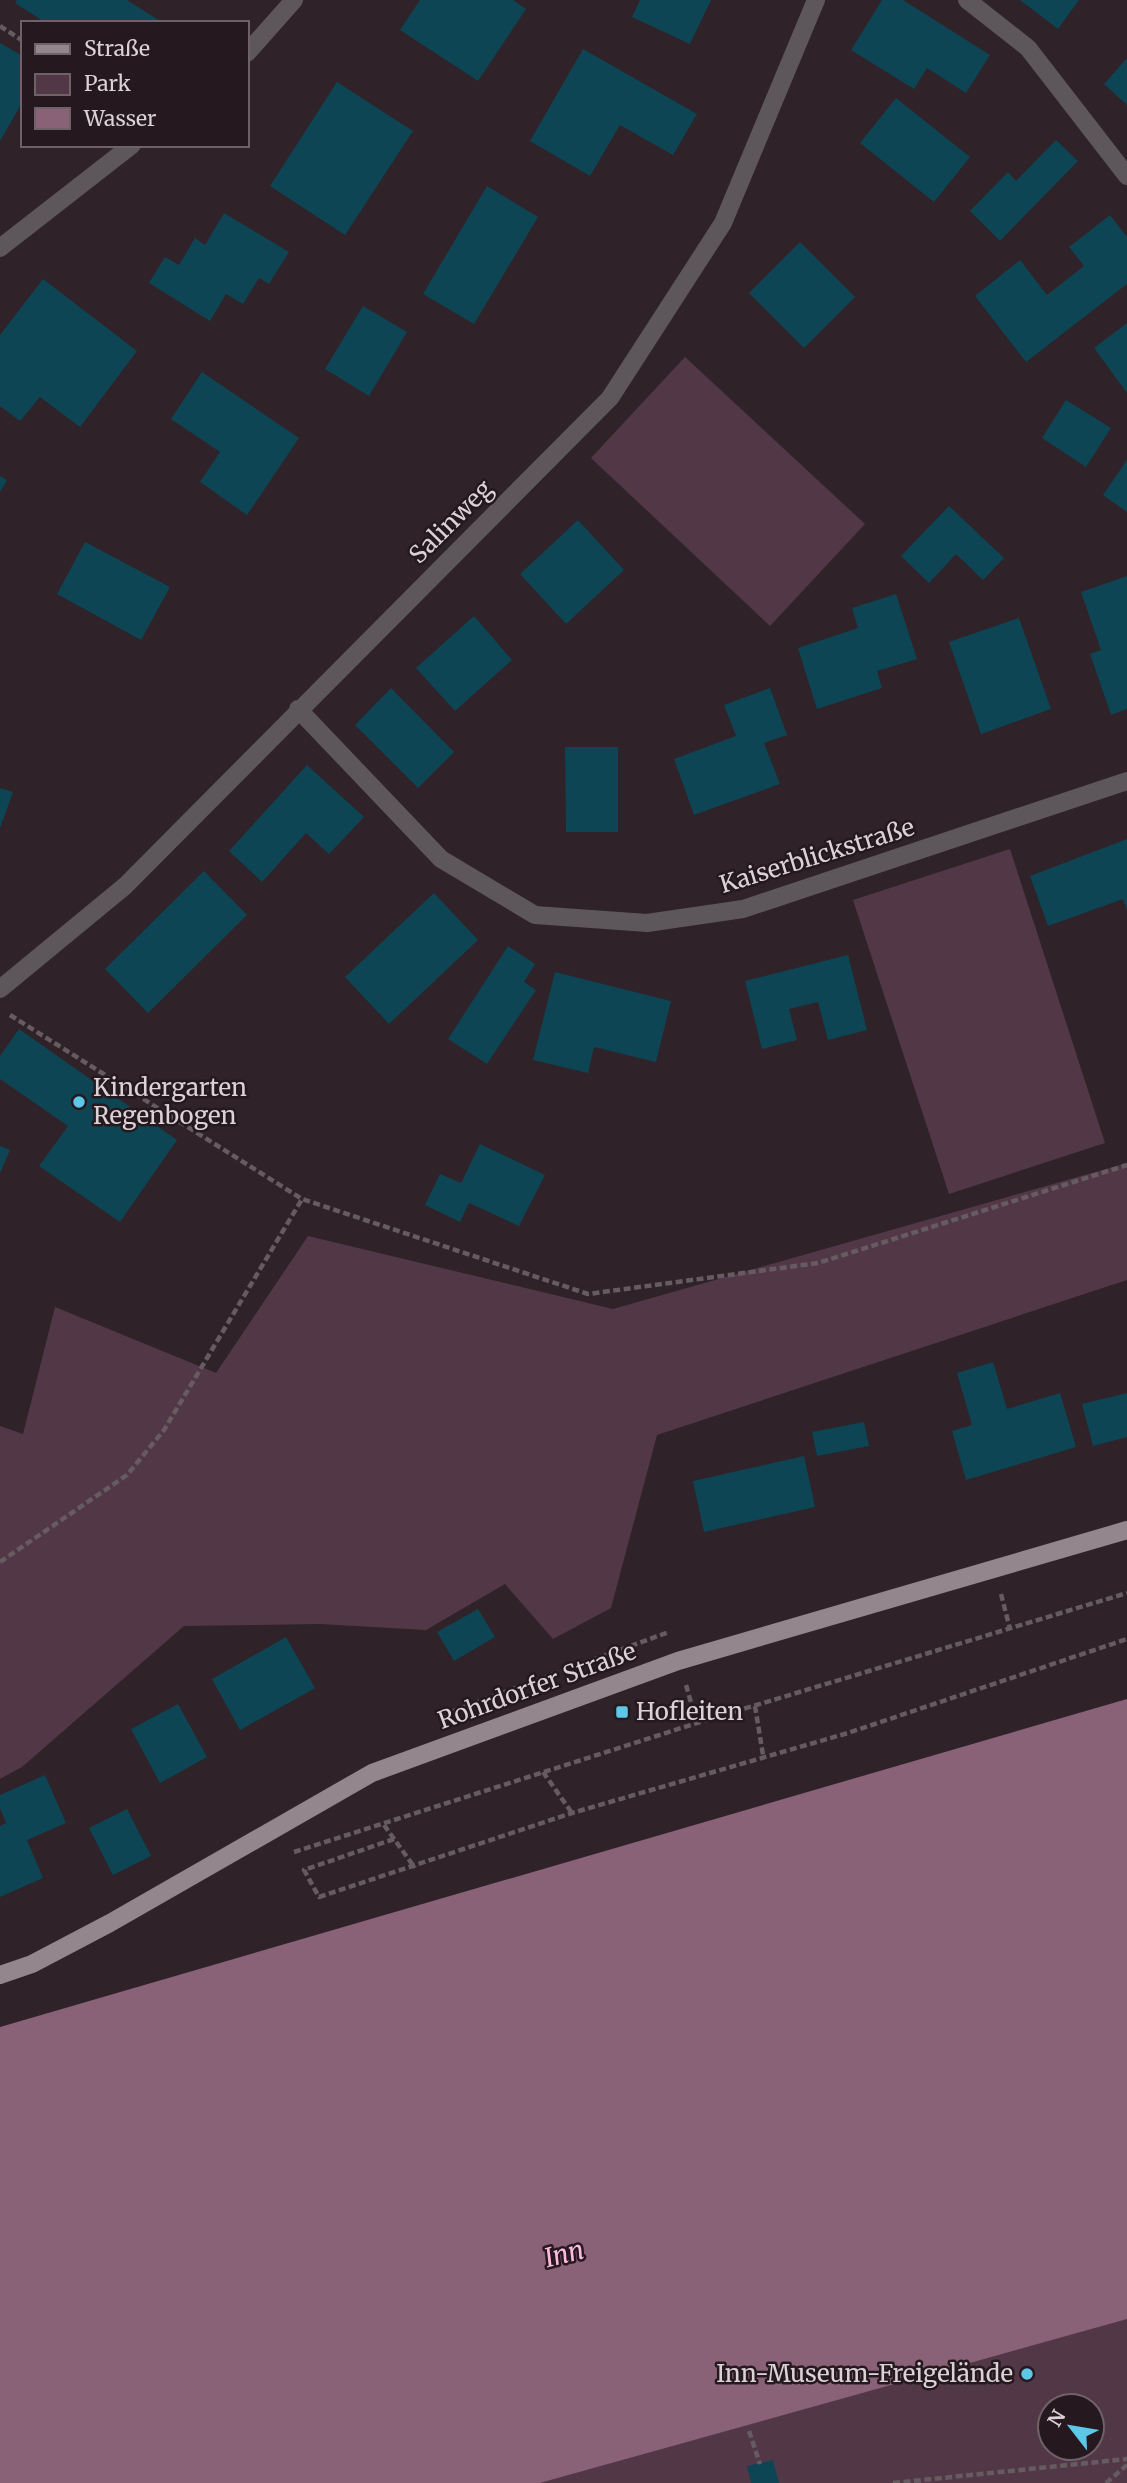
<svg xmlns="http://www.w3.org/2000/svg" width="1127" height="2483" viewBox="0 0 1127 2483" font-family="Merriweather,serif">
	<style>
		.green { fill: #523846; fill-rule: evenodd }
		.water { fill: #8a6277 }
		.building { fill: #0e4554 }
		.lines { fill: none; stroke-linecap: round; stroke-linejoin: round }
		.path { stroke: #665b61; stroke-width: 4.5; stroke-dasharray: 7 3.5; stroke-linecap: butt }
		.minor { stroke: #5d565a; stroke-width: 18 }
		.major { stroke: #94868d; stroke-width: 18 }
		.poi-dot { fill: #5cc7e7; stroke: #25181f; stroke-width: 2.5 }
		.labels { text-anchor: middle; stroke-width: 5; stroke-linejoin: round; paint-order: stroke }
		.street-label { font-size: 24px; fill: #dbd2d6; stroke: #25181f }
		.poi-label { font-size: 24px; fill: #dbd2d6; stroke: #25181f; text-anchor: start }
		.water-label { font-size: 26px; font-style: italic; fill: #ffbbdf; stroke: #25181f }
	</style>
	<rect width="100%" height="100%" fill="#2f2229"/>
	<path class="green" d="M685,357L865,524L770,626L591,458Z
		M1010,849L1105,1143L949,1194L853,900Z
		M1127,1163V1280L657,1435L611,1608L553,1639L505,1584L426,1630L320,1624L184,1626L22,1767L0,1779V1426L23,1434L55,1307L216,1373L308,1236L613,1309Z
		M1127,2319V2483H540L1116,2321ZM1050,2406H1092V2448H1050Z"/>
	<path class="water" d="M1127,1699V2319L540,2483H0V2027Z"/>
	<path class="building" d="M17,0H127L163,23H46L15,3Z
		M420,0H513L526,9L478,81L400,30Z
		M640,0H711L690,44L632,17Z
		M882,0H903L990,55L966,93L927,68L914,89L851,50Z
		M1020,0H1079L1058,29Z
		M0,43L23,56V101L0,141Z
		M583,49L697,114L673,155L620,125L590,176L530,141Z
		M1127,58V105L1104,84Z
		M337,82L413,131L345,235L270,186Z
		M896,98L970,157L934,202L860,143Z
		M1056,140L1078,161L1000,241L970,211L1008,172L1016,181Z
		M487,186L538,217L474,324L423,294Z
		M224,213L289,252L269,284L259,278L243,304L226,294L210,321L149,283L165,257L179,265L195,238L205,245Z
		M1110,215L1127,237V284L1026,362L975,296L1020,260L1047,295L1084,266L1069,247Z
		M800,242L855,297L804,348L749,293Z
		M43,279L137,351L80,427L40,397L20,421L0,406V335Z
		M363,306L407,332L369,396L325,369Z
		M1127,323V393L1094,348Z
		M202,372L299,438L247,515L200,482L220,452L171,419Z
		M1066,400L1111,428L1086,467L1042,438Z
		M1127,460V512L1103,495Z
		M0,476L7,480L0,492Z
		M949,506L1004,558L983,580L956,554L929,583L901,556Z
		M578,520L624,570L566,624L520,574Z
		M85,542L170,587L141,640L57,594Z
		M1127,576V709L1111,715L1090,654L1101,650L1081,592Z
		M896,594L917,659L877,671L882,688L817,709L798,648L858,628L852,608Z
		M474,616L512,660L455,711L416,668Z
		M1019,618L1051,709L981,734L949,642Z
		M391,688L454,752L418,788L355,725Z
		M770,688L787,735L764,743L780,784L694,815L674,759L736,736L724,705Z
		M565,747H618V832H566Z
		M307,765L364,817L329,854L306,833L262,882L229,851Z
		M0,788L13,792L0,828Z
		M1127,839V910L1123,899L1048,926L1030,876Z
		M204,871L247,915L148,1013L105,969Z
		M434,893L478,940L389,1024L345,977Z
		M508,946L535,964L524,982L536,990L487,1064L448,1039Z
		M848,955L867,1030L828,1040L818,1002L789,1009L797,1040L762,1049L745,981Z
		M555,972L671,1001L656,1062L594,1047L588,1073L533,1060Z
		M19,1029L177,1140L120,1222L39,1166L68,1126L0,1079V1056Z
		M480,1144L545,1175L519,1226L469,1203L460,1222L425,1205L440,1174L461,1183Z
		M0,1146L10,1150L0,1173Z
		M993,1362L1007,1409L1060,1393L1076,1447L966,1480L952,1431L972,1425L957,1373Z
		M1127,1393V1437L1093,1446L1082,1404Z
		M864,1422L869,1446L817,1456L812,1432Z
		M804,1456L815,1507L704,1532L693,1481Z
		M478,1609L495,1637L454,1661L437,1632Z
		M286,1637L315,1688L240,1730L212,1679Z
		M178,1704L207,1757L160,1783L131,1729Z
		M45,1775L66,1823L27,1840L43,1878L0,1897V1826L6,1823L0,1808V1795Z
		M127,1809L151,1856L113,1875L89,1828Z
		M773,2460L779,2483H751L747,2466Z"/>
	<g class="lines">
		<path class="path" d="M0,26L23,41
			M10,1015L302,1199L588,1294L818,1263L1127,1165
			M0,1562L127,1475L164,1430L302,1199
			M1001,1594L1010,1629
			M686,1685L697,1723
			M755,1706L763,1755
			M453,1711L669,1632
			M543,1772L572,1813
			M384,1825L415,1868
			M394,1839L304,1870L319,1897L572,1813L848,1733L1127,1639
			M294,1852L697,1723L1127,1593
			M749,2431L760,2464
			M893,2483L1127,2459
			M1106,2483L1127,2465"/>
		<path class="minor" d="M967,0L1028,48L1127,176
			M247,53L294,0
			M0,248L132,145
			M298,709L441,859L535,915L647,923L743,909L1127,781
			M0,989L125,886L610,398L723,223L816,0"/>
		<path class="major" d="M0,1975L32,1964L110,1923L372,1773L678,1661L1127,1530"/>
	</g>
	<g class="poi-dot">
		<circle cx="79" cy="1102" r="7"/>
		<rect x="615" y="1705" width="14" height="14" rx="3.5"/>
		<circle cx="1027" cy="2374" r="7"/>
	</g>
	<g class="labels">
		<g class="street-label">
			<text transform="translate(451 522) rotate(-45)" y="8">Salinweg</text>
			<text transform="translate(817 856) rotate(-17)" y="8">Kaiserblickstraße</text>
			<text transform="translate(537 1686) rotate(-20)" y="8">Rohrdorfer Straße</text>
		</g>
		<g class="poi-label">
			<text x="93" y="1096">Kindergarten<tspan x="93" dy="28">Regenbogen</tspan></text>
			<text x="636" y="1720">Hofleiten</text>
			<text x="1013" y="2382" text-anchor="end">Inn-Museum-Freigelände</text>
		</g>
		<g class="water-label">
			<text transform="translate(564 2254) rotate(-14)" y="9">Inn</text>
		</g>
	</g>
	<rect x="21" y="21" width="228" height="126" fill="#25181f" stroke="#6e6268" stroke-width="2"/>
	<rect x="35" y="44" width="35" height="10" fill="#94868d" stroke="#6e6268" stroke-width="2"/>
	<text x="84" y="56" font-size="21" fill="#dbd2d6">Straße</text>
	<rect x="35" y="74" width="35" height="21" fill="#523846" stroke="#6e6268" stroke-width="2"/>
	<text x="84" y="91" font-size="21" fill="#dbd2d6">Park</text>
	<rect x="35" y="108" width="35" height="21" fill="#8a6277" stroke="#6e6268" stroke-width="2"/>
	<text x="84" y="126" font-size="21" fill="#dbd2d6">Wasser</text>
	<g transform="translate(1071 2427) rotate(301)"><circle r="33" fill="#25181f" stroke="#6e6268" stroke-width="2"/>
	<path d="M0-5L12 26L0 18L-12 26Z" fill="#5cc7e7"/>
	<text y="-10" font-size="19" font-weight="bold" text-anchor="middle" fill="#dbd2d6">N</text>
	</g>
</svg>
